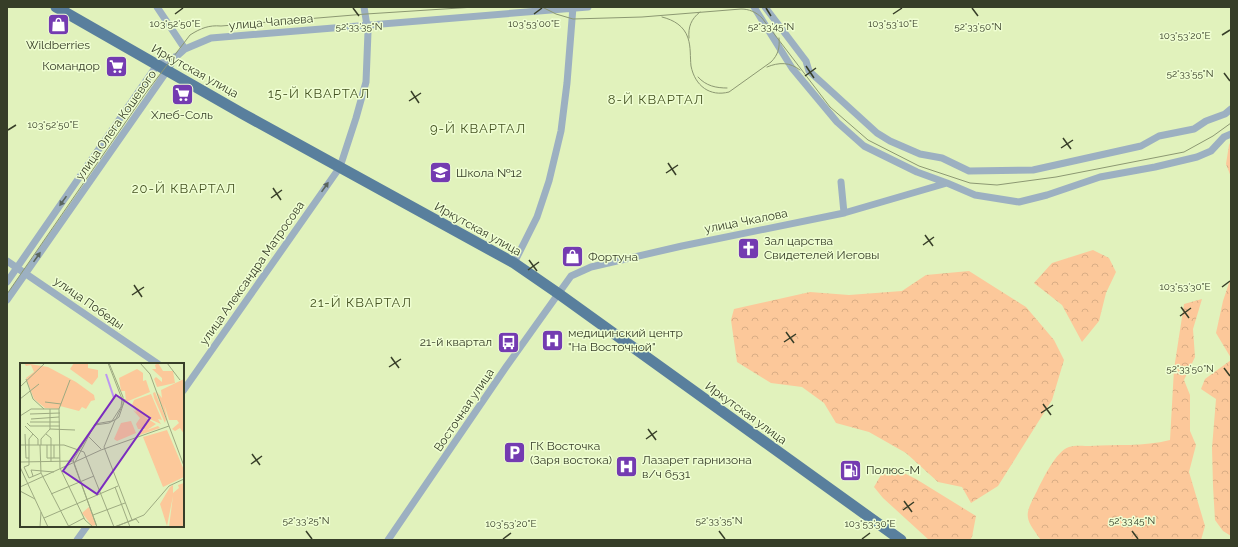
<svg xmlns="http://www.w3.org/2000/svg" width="1238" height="547" viewBox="0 0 1238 547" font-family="Raleway,sans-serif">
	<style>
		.forest { fill: url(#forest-crowns) }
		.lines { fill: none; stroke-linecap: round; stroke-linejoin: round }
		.minor { stroke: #9cb0c1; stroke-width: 7 }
		.primary { stroke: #597f9d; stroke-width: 11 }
		.tram { stroke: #8c9872; stroke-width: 1 }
		.oneway { fill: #5a665e }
		.ticks { fill: none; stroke: #373e28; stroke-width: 1.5 }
		.labels { text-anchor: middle; stroke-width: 3; stroke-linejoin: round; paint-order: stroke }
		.street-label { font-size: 12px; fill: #373e28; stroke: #effed2 }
		.poi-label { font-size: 12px; fill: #373e28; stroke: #effed2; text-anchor: start }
		.neighbourhood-label { font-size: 13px; letter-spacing: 1px; fill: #465423; stroke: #effed2 }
		.inset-river { fill: none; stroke: #bc96f2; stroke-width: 2 }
		.inset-road { fill: none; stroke: #9daa81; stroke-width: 1 }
		.view { fill: #7b2cbf; fill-opacity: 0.15; stroke: #7b2cbf; stroke-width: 2 }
		.inset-edge { fill: none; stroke: #373e28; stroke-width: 2 }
		.ticks-label { font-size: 10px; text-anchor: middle; fill: #373e28; stroke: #effed2; stroke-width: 3; stroke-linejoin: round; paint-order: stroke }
	</style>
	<defs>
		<pattern id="forest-crowns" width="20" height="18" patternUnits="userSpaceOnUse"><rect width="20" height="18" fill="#fcc89a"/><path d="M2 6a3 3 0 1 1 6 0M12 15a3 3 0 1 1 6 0" fill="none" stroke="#d9ad85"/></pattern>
	</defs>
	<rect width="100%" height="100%" fill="#e1f2bc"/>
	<path class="forest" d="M1231,141V177L1226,164L1229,145Z
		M1093,250L1109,258L1116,272L1106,293L1099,321L1082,342L1062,305L1034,283L1052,263Z
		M969,271L1026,307L1054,340L1064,360L1052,400L998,486L971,503L962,487L938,482L906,453L869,432L836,423L824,403L802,387L771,383L737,362L731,320L734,309L810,292L849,295L902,291L926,275Z
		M1231,277V358L1216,333L1223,301Z
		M1202,299L1193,329L1195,357L1184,380L1190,395V431L1196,445L1189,472L1205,526L1201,540H1041C1024,517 1024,516 1037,491C1043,479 1056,451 1069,447C1075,445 1084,446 1090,446C1117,444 1143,447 1170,440L1174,369L1184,304Z
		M1231,360V536L1223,531L1215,520L1213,486L1212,448L1216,399L1201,389L1205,379Z
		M892,467L916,479L976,516L972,537L970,540H929L883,498L874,487L884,470Z"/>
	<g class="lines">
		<path class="minor" d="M157,7L185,49
			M754,7L792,68L837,122L864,146L917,172L947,183L975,195L1019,202L1047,195L1100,177L1155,167L1197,157L1211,151L1224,137L1231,134
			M765,7L806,61L809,71L877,133L890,141L920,154L942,158L969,171L1033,170L1141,146L1159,136L1194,129L1206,121L1225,114L1231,109
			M841,182L844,213
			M7,261L158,364
			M514,263L537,217L549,181L561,131L567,83L573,7
			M7,282L157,65L176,57L185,49L211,38L588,7
			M7,300L167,71L175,57
			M183,391L340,167L356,118L366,82L368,32L364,7
			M77,540L87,526
			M388,540L506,367L571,276L591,267L682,246L844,213L947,183"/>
		<path class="primary" d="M56,7L243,114L514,263L559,294L901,540"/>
		<path class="tram" d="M542,7L556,14L573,19L642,17L741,9C749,9 756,12 762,18L830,107L868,140L919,166L970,183L997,185L1056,177L1184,152L1213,136L1231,123
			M662,17C674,20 684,26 688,38C691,47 690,57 691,66C695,86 710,97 729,92L771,62C778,55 780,48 779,38
			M689,38C688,27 691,19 700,12
			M767,67C779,62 790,62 800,70
			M698,77C706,86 716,88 727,88
			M7,294L145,94L190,35C201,28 209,25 221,26L366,14L475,7"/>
	</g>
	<defs><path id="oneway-solid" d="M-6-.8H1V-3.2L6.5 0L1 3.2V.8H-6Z"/></defs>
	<g class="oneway">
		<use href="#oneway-solid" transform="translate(325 187) rotate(-55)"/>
		<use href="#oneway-solid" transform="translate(63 201) rotate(125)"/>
		<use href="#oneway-solid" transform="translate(37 257) rotate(-55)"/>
	</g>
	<path class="ticks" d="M353,8L359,16M766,8L771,16M972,8L978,16M175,14L183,8M534,14L542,8M893,14L902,8M1222,35L1230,30M806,66L814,78M1224,73L1230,81M805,76L816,68M411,91L419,103M409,101L421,93M8,130L16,125M1063,138L1071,149M1061,148L1073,140M668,163L676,175M666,173L678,165M273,188L281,200M271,198L282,190M925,235L933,246M923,245L934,237M529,260L537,271M528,270L539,262M134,285L142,297M1222,287L1230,281M132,295L144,287M1181,307L1189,318M1180,316L1191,308M786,332L794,343M784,342L796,334M391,357L399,368M389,367L401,359M1224,368L1230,376M1043,404L1051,415M1041,413L1053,405M648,429L656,440M646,439L657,431M252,454L260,465M251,464L262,456M904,501L912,512M903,510L914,502M306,531L312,539M719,531L725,539M1132,531L1138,539M503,539L511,533M862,539L870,533"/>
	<defs>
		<symbol id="shop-square" viewBox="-11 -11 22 22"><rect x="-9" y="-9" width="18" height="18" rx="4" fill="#743bb1" stroke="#effed2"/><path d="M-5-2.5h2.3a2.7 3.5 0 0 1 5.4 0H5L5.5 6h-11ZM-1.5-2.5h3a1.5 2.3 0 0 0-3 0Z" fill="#fff"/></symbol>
		<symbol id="supermarket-square" viewBox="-11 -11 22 22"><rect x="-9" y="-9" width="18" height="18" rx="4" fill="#743bb1" stroke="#effed2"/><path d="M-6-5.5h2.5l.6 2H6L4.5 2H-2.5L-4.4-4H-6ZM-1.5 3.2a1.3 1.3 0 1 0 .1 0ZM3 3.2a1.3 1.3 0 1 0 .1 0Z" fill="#fff"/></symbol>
		<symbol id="school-square" viewBox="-11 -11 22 22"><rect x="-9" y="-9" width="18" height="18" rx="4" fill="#743bb1" stroke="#effed2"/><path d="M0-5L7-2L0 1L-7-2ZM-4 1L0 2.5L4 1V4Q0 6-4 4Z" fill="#fff"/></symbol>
		<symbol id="church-square" viewBox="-11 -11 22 22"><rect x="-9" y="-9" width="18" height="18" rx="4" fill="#743bb1" stroke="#effed2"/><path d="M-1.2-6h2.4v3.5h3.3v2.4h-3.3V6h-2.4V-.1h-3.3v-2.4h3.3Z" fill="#fff"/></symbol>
		<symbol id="hospital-square" viewBox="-11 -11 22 22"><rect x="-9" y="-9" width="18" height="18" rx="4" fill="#743bb1" stroke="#effed2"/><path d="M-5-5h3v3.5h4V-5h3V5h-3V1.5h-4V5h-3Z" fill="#fff"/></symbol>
		<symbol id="bus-square" viewBox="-11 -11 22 22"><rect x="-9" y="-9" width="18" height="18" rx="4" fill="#743bb1" stroke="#effed2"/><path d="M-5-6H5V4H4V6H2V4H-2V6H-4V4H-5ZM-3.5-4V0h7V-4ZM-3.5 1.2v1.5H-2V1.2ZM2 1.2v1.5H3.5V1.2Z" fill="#fff"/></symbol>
		<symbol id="parking-square" viewBox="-11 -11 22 22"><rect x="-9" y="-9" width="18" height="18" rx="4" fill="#743bb1" stroke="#effed2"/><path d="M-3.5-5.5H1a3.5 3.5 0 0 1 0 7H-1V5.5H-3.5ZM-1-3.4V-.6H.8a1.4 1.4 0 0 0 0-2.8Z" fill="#fff"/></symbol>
		<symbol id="fuel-square" viewBox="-11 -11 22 22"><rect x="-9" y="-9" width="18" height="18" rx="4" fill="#743bb1" stroke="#effed2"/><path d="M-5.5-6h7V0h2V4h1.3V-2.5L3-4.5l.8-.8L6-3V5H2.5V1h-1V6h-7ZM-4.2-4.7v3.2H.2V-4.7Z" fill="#fff"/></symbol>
	</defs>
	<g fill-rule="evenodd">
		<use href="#shop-square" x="46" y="12" width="25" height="25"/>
		<use href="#supermarket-square" x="104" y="54" width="25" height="25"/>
		<use href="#supermarket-square" x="170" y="82" width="25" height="25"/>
		<use href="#school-square" x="428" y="160" width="25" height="25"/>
		<use href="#church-square" x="736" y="236" width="25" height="25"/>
		<use href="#shop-square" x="560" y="244" width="25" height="25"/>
		<use href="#hospital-square" x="540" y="328" width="25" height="25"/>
		<use href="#bus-square" x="496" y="330" width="25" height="25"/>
		<use href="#parking-square" x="502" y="440" width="25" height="25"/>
		<use href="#hospital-square" x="614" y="454" width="25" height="25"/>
		<use href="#fuel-square" x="838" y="458" width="25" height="25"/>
	</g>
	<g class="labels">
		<g class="street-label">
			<text transform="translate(271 22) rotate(-5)" y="4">улица Чапаева</text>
			<text transform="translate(195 71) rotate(29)" y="4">Иркутская улица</text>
			<text transform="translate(116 125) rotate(-55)" y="4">улица Олега Кошевого</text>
			<text transform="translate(746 221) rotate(-11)" y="4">улица Чкалова</text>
			<text transform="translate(478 229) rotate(29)" y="4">Иркутская улица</text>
			<text transform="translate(252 273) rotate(-55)" y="4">улица Александра Матросова</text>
			<text transform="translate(89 303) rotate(35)" y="4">улица Победы</text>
			<text transform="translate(464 410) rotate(-56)" y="4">Восточная улица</text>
			<text transform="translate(746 413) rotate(36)" y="4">Иркутская улица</text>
		</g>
		<g class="poi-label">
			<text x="58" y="49" text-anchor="middle">Wildberries</text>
			<text x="100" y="70" text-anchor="end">Командор</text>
			<text x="182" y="119" text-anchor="middle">Хлеб-Соль</text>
			<text x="456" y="177">Школа №12</text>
			<text x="764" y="245">Зал царства<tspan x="764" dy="14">Свидетелей Иеговы</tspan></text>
			<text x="588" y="261">Фортуна</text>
			<text x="568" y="337">медицинский центр<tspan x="568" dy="14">"На Восточной"</tspan></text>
			<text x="492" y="346" text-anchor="end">21-й квартал</text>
			<text x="530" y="450">ГК Восточка<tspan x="530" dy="14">(Заря востока)</tspan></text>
			<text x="642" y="464">Лазарет гарнизона<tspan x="642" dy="14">в/ч 6531</tspan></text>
			<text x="866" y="474">Полюс-М</text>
		</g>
		<g class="neighbourhood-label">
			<text x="319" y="98">15-Й КВАРТАЛ</text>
			<text x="656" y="104">8-Й КВАРТАЛ</text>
			<text x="478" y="133">9-Й КВАРТАЛ</text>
			<text x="184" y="193">20-Й КВАРТАЛ</text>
			<text x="361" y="307">21-Й КВАРТАЛ</text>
		</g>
	</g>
	<g transform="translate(20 363)">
		<rect width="164" height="164" fill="#e1f2bc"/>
		<path d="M138,0L143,8H153L155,20L137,24L134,16L136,14L142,19V15L132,6H136L135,2ZM117,6L123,10V18L126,17L130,29L106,39L105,28H101L99,15ZM164,16V71L160,65L155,68L152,66L159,60L157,57H149L144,41L148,59L136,28L142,35L141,27ZM135,29L146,56L145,60L134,35L133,30ZM131,31L142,57L138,56L141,61L118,51L112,42L114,37ZM113,47L136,61L127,67L138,63L140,65L120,72V68L126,66H118L116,61L120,55ZM111,58L116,70L97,78L94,76L101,60ZM147,67L164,107V114L143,124L123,74ZM164,120V164H149L153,133L147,163L140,141L150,124L153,122V130L159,125L158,122ZM69,144L76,162L72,163L62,150Z" fill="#fcc89a"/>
		<path d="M4,0L28,4L56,19L74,32L75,37L71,38L66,46L62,44L59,48L40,43L39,46L25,45L14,36L6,15L14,9L11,2L6,3ZM54,0H68V5L78,7V14L72,22L50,6Z" fill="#fcc89a"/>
		<path class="inset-river" d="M86,11L94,35"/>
		<path class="inset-road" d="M120,0L130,11L149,63M147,0L160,17M6,16L13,36L24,46M50,17L39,46L40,105L65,157L73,164M0,24L24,1M0,36L19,21M25,39L41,41M30,46V66M10,51L40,50M0,53L11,46H39M11,56L39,54M95,57L84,84L112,157M95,57L99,54L105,36M10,59H40M7,60L10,63H40M5,63L18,76V82M30,66L55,67M5,71L6,95H9M26,71L31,75V99M67,72L81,86M0,82H44L64,89L94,164M20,82L21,110L49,164M21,82V76L30,66M27,82V95H40M34,82V95M0,99L54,98M0,104L28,164M13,113L11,107L34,109M9,115L4,104L9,102V76L13,71M9,115L21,110M0,124L81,87L149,63L164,103M95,124L110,164M0,128L15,136M31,131L74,113M73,152L105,140M24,155L98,123M20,164L21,149M47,164L64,155M77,164L54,101L75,61L92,58L101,44L102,36L88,0M77,164L53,97L75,62L89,60L96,56L103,41V34L89,0M94,164L116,156L119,160M95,164L124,152L149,123L164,116"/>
		<path class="view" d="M96,32L130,55L77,131L43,108Z"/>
		<rect width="164" height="164" class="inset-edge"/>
	</g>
	<g class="ticks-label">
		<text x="175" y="27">103°52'50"E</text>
		<text x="534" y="27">103°53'00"E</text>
		<text x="893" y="27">103°53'10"E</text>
		<text x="359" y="30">52°33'35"N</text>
		<text x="771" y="30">52°33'45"N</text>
		<text x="978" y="30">52°33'50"N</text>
		<text x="1185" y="39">103°53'20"E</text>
		<text x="1190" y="77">52°33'55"N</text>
		<text x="53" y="128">103°52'50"E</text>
		<text x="1185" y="290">103°53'30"E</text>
		<text x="1190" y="372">52°33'50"N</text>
		<text x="306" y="524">52°33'25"N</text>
		<text x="719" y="524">52°33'35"N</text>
		<text x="1132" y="524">52°33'45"N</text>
		<text x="511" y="527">103°53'20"E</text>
		<text x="870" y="527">103°53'30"E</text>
	</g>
	<rect width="1238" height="547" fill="none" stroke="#373e28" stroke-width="16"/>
</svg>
